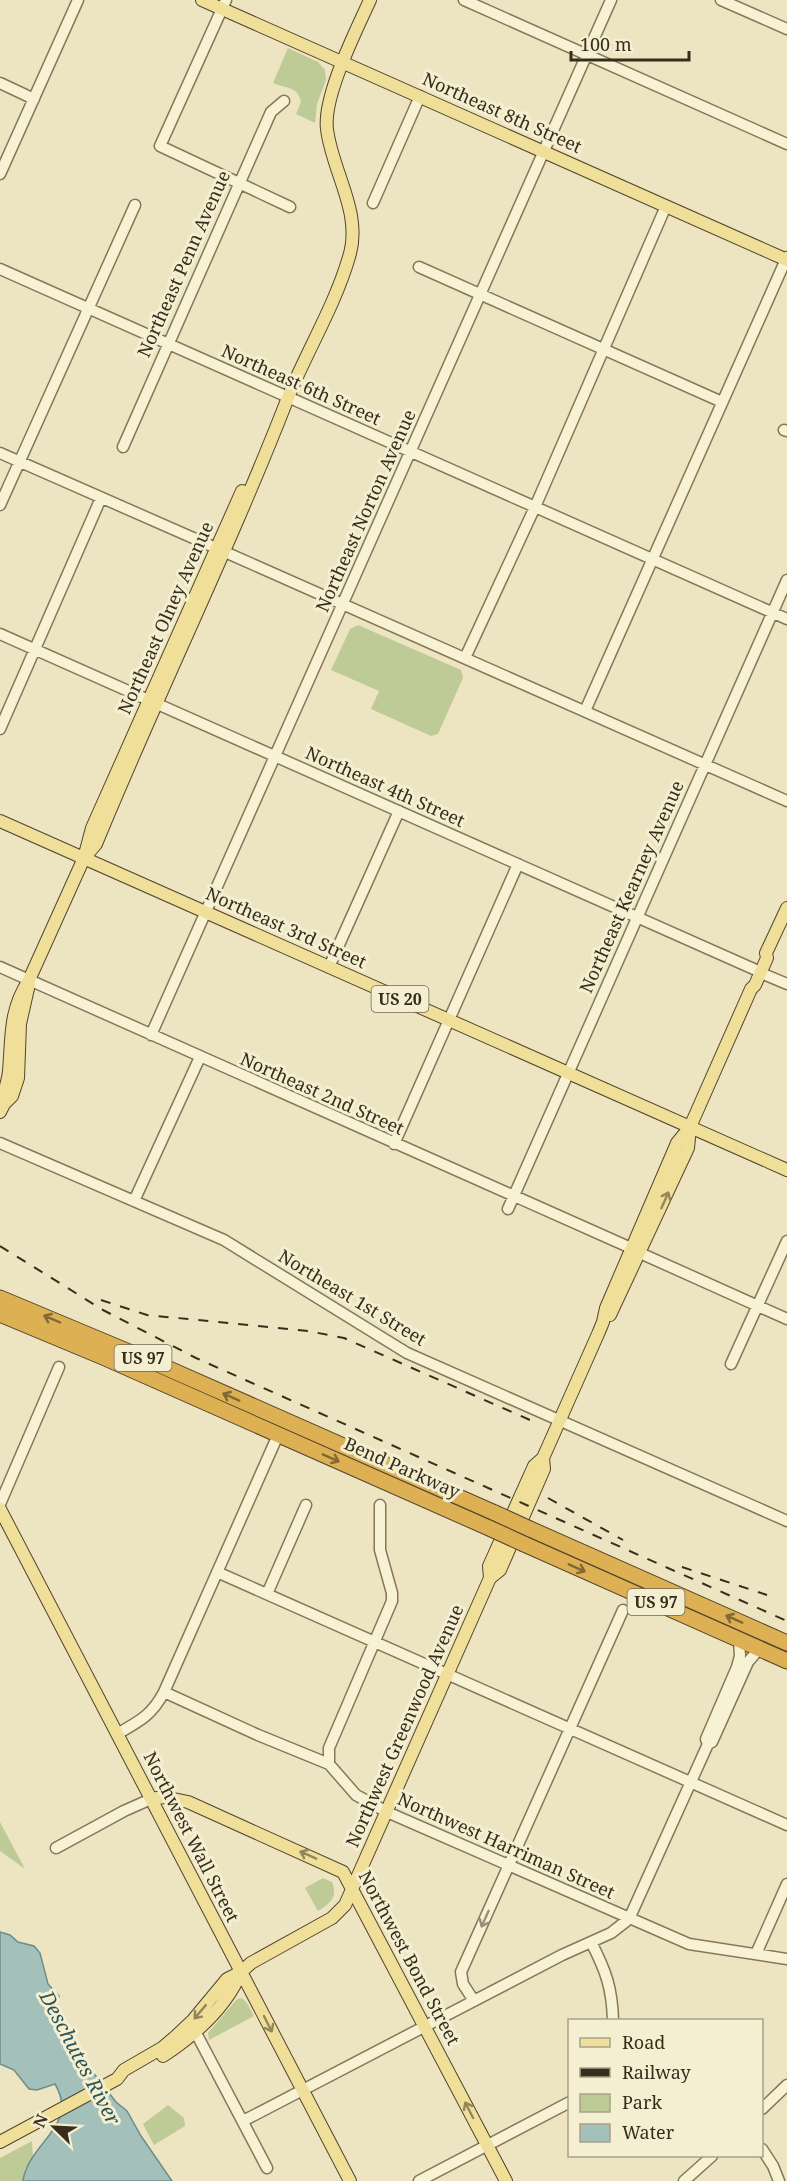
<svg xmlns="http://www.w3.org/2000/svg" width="787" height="2181" viewBox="0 0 787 2181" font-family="'Noto Serif',serif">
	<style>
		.green { fill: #bfcb96 }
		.water { fill: #a4c0bb; stroke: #6b8e89; stroke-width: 1.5 }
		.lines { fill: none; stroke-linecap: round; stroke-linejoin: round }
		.minor-casing { stroke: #877759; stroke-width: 13 }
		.major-casing { stroke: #54442e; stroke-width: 14 }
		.highway-casing { stroke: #54442e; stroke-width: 17 }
		.minor { stroke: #f8f2d5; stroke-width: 10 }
		.major { stroke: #f0df99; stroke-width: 12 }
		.highway { stroke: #dcb053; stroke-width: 15 }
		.rail { stroke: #372d1d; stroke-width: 2; stroke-dasharray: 10 10; stroke-linecap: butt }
		.highway-bridge-casing { stroke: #54442e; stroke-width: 17; stroke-linecap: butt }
		.highway-bridge { stroke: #dcb053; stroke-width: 15 }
		.oneway { stroke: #94865b }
		.oneway2 { stroke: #816835 }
		.oneway3 { stroke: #989079 }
		.labels { text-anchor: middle; stroke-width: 6; stroke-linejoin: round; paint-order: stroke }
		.shield { fill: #f5efd1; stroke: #706753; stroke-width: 1.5 }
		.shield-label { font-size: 16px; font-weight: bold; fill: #372d1d }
		.street-label { font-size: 18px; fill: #372d1d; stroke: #f5efd1 }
		.water-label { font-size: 20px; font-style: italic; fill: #2d5456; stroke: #f5efd1 }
	</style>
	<rect width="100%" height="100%" fill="#ede5c2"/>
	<path class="green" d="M288,48L318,62L325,70L326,80L317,104L315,123L296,114L301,102C298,85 285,89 273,83Z
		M358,625L461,670L463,678L438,734L431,736L371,709L379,691L331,670L350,629Z
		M0,1822L25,1869L0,1851Z
		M323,1878L332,1882C338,1896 331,1904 318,1911L305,1888Z
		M242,1998L247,2003L254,2016L209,2040L208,2033L237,1999Z
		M168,2105L184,2118L185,2126L154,2145L143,2124Z
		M32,2141L33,2157L25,2169L23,2181H0V2158Z"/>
	<path class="water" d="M0,1932L10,1935L18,1942L34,1946L40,1953L48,1984L59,1996L55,2011L62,2031L77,2049L78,2061L95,2075L116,2102L127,2111L141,2136L172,2181H23C28,2143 80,2126 55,2084L37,2090L29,2089L14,2070L0,2064Z"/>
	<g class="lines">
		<defs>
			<path id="minor" d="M226,0L160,146L290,207
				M464,0L787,144
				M721,0L787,29
				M0,83L34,99
				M0,174L78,0
				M373,203L420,96
				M419,267L722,402
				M0,269L787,619
				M784,430L787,431
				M123,447L271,112L284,101
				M0,453L216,548
				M0,505L135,205
				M225,552L787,801
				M0,634L756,970
				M465,658L535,507L666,206
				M585,711L787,257
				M0,729L101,498
				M0,967L631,1248
				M329,967L399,811
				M761,973L787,984
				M151,1035L611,0
				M0,1143L224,1240L407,1353L787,1521
				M394,1144L518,864
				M134,1201L200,1057
				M508,1209L787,580
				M640,1253L787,1319
				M731,1364L787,1241
				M0,1504L59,1367
				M217,1572L787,1825
				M267,1594L306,1505
				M164,1692L258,1735L329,1764L356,1795L387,1812L689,1944L787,1959
				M117,1734C140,1721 152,1715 164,1692L278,1435
				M708,1744L706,1739L737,1667L740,1656L739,1639
				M329,1764V1748L392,1601V1593L380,1550V1505
				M56,1848L124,1811L151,1799
				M591,1942C606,1971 612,1988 613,2020
				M756,1954L787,1884
				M474,2001L463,1984L461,1972L623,1610
				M196,2033L267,2168
				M762,2109L787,2085
				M243,2121L562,1955L611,1933L629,1919L708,1744L712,1742L748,1662L760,1648
				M762,2149L773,2166L779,2181
				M419,2181L570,2102
				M684,2181L712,2156"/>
			<path id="major" d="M202,0L787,260
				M0,821L787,1170
				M84,858L96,844C158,693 230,547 289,395C308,349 335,305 349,257C363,213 332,172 327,129C323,96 356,31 370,0
				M4,1104C3,1092 8,1082 9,1071C12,1036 9,1011 29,980L84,858L92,828L242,491
				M0,1112L4,1104L12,1096L18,1078L20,1024L29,984
				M610,1315L688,1148L690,1128
				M0,1509L350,2181
				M490,1578L489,1566L534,1466L543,1458L598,1334L603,1322L606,1308L677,1143L690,1127L751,989L755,985L767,958L766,953L787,908
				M151,1799L164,1797L188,1802L343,1872L506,2181
				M163,2056C195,2035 226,2008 241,1972
				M0,2142L117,2079L124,2070L162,2048L175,2037L193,2020L227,1979L241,1972L251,1963L332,1918L345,1905L490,1578L500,1570L544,1469L543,1458"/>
			<path id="highway" d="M0,1298L160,1365L495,1513
				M0,1314L103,1357L489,1528
				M530,1529L787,1643
				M524,1544L787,1661"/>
		</defs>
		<use href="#minor" class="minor-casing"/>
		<use href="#major" class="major-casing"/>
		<use href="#highway" class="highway-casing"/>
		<use href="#minor" class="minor"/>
		<use href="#major" class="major"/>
		<use href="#highway" class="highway"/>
		<path class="rail" d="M0,1246L103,1310L196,1358L787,1621
			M101,1300L147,1315L308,1331L344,1338L539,1424
			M548,1498L623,1540
			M682,1567L767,1595"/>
		<defs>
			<path id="highway-bridge" d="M495,1513L530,1529
				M489,1528L524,1544"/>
		</defs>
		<use href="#highway-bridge" class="highway-bridge-casing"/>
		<use href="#highway-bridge" class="highway-bridge"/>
	</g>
	<defs><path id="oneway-shaft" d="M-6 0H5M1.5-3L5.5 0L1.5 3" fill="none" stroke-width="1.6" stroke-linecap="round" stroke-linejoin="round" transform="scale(1.5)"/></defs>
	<g class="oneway">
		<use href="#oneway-shaft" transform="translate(665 1200) rotate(-66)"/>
		<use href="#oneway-shaft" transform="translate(308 1855) rotate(-156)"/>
		<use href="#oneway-shaft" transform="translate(200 2012) rotate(130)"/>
		<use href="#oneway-shaft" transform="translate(268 2024) rotate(63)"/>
		<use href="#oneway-shaft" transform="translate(469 2110) rotate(-117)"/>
	</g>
	<g class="oneway2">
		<use href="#oneway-shaft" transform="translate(52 1319) rotate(-157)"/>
		<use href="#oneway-shaft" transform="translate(231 1397) rotate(-156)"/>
		<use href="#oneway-shaft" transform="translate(331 1458) rotate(24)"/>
		<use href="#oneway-shaft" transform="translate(577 1568) rotate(24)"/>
		<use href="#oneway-shaft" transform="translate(734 1619) rotate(-156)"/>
	</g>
	<use class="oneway3" href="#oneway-shaft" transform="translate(485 1919) rotate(114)"/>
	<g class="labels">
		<g class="shield">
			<rect x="371.5" y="986" width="57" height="26" rx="4.5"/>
			<rect x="114.5" y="1345" width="57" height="26" rx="4.5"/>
			<rect x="627.5" y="1589" width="57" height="26" rx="4.5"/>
		</g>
		<g class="shield-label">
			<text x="400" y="1005">US 20</text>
			<text x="143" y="1364">US 97</text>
			<text x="656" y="1608">US 97</text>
		</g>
		<g class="street-label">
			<text transform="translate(502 113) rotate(24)" y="6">Northeast 8th Street</text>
			<text transform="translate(184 264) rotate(-66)" y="6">Northeast Penn Avenue</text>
			<text transform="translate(301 385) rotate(24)" y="6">Northeast 6th Street</text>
			<text transform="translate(366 511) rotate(-66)" y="6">Northeast Norton Avenue</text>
			<text transform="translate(166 618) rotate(-66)" y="6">Northeast Olney Avenue</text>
			<text transform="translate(385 787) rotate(24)" y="6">Northeast 4th Street</text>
			<text transform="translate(632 887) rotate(-66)" y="6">Northeast Kearney Avenue</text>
			<text transform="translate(286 928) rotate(24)" y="6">Northeast 3rd Street</text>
			<text transform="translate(322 1094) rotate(24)" y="6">Northeast 2nd Street</text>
			<text transform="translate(352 1298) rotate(31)" y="6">Northeast 1st Street</text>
			<text transform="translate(402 1468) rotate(24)" y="6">Bend Parkway</text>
			<text transform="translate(405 1726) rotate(-66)" y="6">Northwest Greenwood Avenue</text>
			<text transform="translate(191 1837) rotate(63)" y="6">Northwest Wall Street</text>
			<text transform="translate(506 1846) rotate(24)" y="6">Northwest Harriman Street</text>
			<text transform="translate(409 1958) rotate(62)" y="6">Northwest Bond Street</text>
		</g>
		<g class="water-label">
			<text transform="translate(80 2058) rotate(62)" y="7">Deschutes River</text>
		</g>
	</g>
	<rect x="568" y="2019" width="195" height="138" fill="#f5efd1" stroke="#a9a189" stroke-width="1.5"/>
	<rect x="580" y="2038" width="30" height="9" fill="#f0df99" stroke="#a9a189" stroke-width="1.5"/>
	<text x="622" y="2049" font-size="18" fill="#372d1d">Road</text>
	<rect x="580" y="2068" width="30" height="9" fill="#372d1d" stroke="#a9a189" stroke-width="1.5"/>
	<text x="622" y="2079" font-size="18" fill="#372d1d">Railway</text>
	<rect x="580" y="2094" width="30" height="18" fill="#bfcb96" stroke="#a9a189" stroke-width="1.5"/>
	<text x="622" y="2109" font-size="18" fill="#372d1d">Park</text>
	<rect x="580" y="2124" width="30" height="18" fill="#a4c0bb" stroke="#a9a189" stroke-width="1.5"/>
	<text x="622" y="2139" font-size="18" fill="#372d1d">Water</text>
	<g transform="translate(54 2127) rotate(294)" stroke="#f5efd1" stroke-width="4.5" paint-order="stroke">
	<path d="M0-4.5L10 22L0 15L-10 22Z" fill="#372d1d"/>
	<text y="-9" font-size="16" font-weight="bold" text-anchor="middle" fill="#372d1d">N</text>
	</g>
	<path d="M571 51v9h118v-9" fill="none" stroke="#372d1d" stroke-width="3"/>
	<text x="580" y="51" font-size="18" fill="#372d1d" stroke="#f5efd1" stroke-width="4.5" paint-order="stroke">100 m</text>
</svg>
